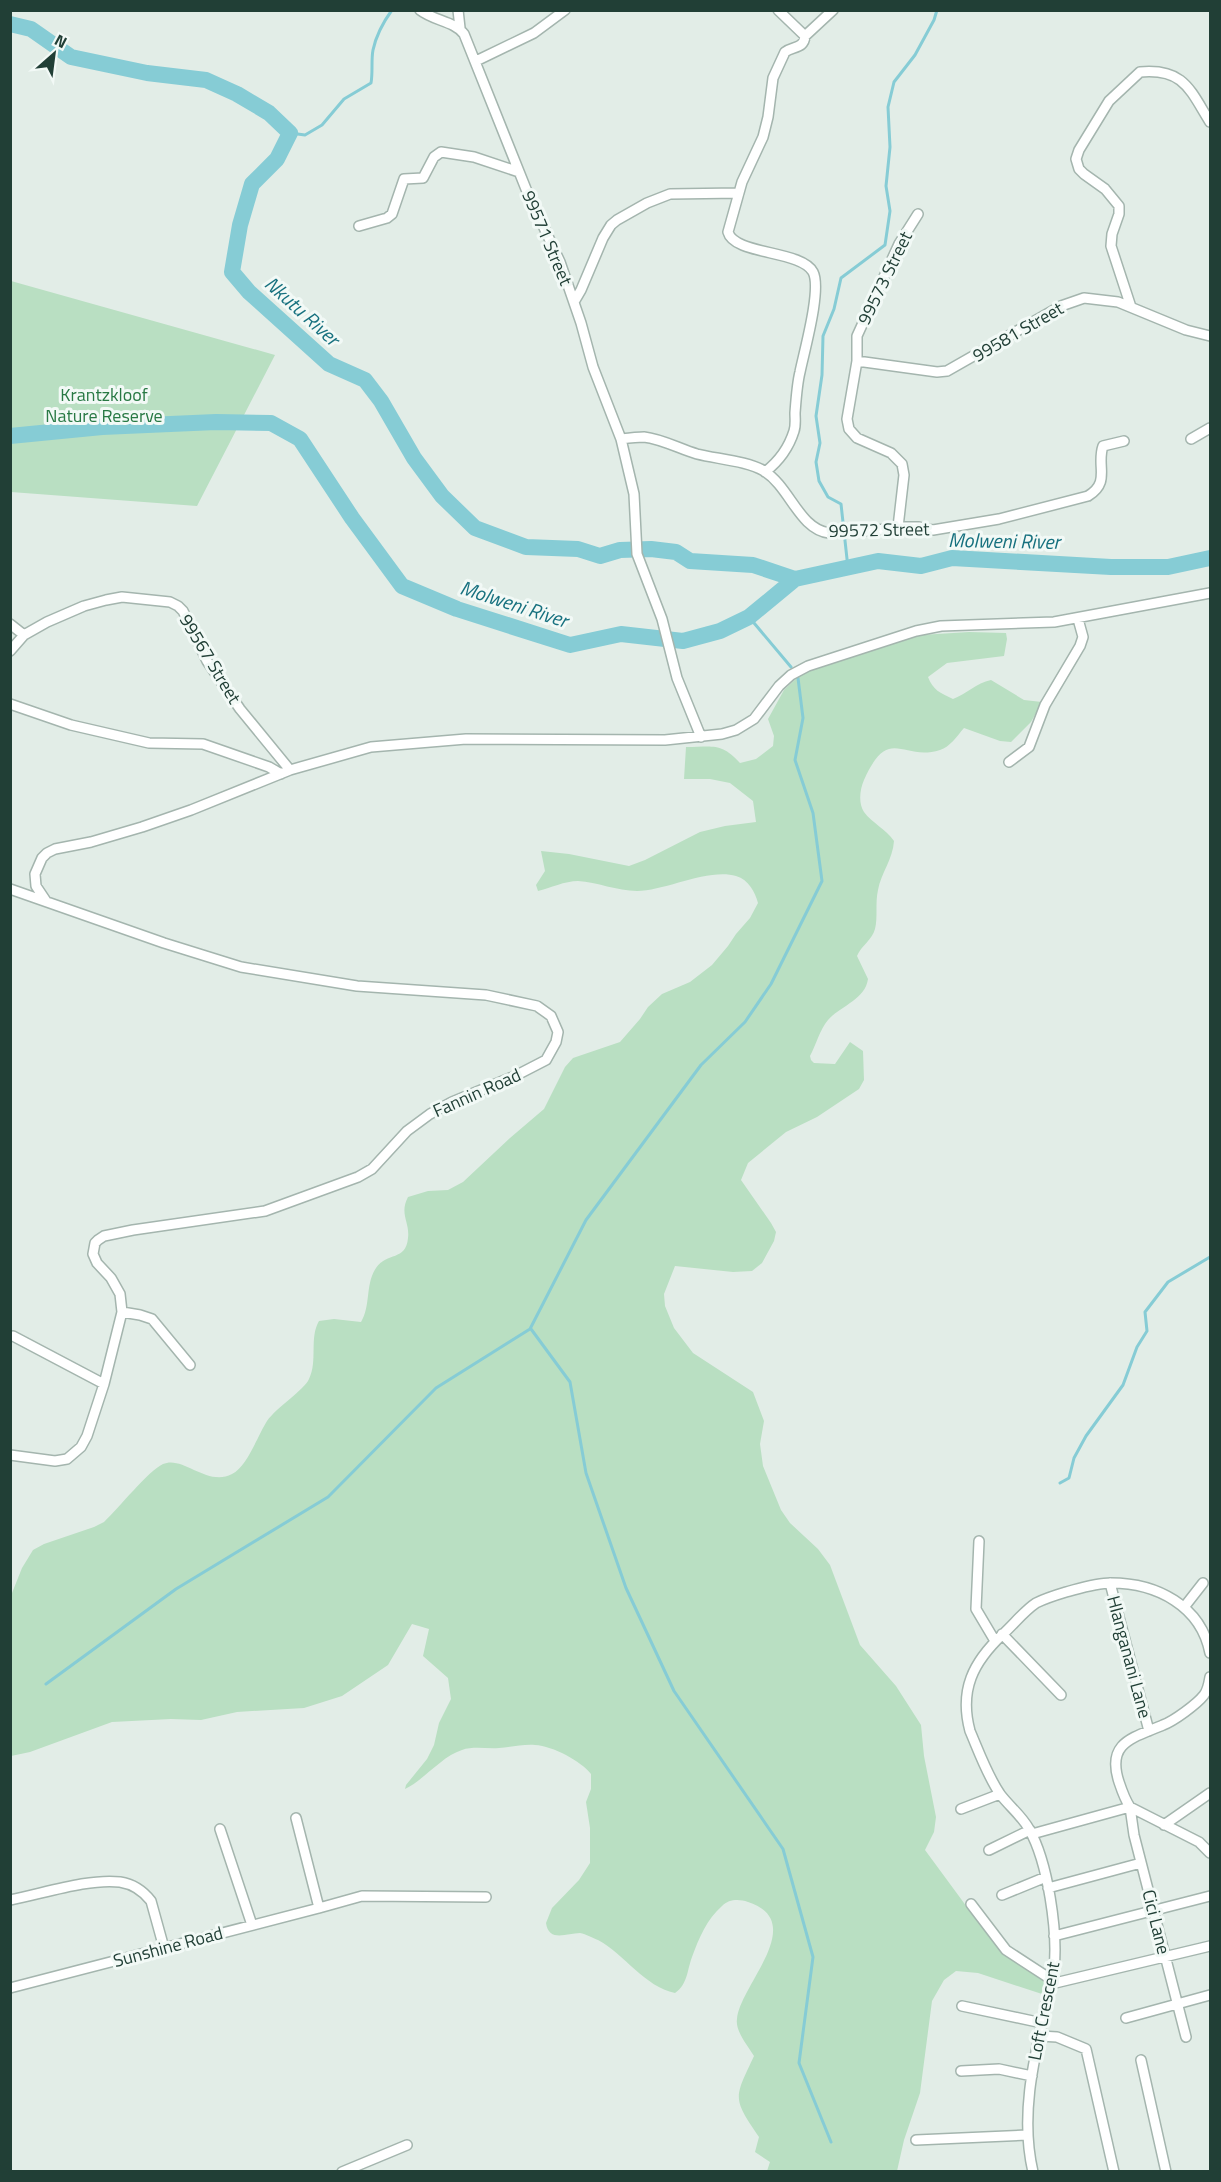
<svg xmlns="http://www.w3.org/2000/svg" width="1221" height="2182" viewBox="0 0 1221 2182" font-family="'Titillium Web',sans-serif">
	<style>
		.green { fill: #b9dfc2 }
		.lines { fill: none; stroke-linecap: round; stroke-linejoin: round }
		.stream { stroke: #86ccd5; stroke-width: 3 }
		.river { stroke: #86ccd5; stroke-width: 16 }
		.minor-casing { stroke: #a4b5ae; stroke-width: 12 }
		.minor { stroke: #fff; stroke-width: 9 }
		.labels { text-anchor: middle; stroke-width: 6; stroke-linejoin: round; paint-order: stroke }
		.street-label { font-size: 18px; fill: #213f36; stroke: #f2f9f6 }
		.park-label { font-size: 18px; fill: #287944; stroke: #f2f9f6 }
		.water-label { font-size: 20px; font-style: italic; fill: #17717f; stroke: #f2f9f6 }
	</style>
	<rect width="100%" height="100%" fill="#e2ede7"/>
	<path class="green" d="M11,281L275,355L197,506L11,492Z
		M969,632L1006,633L1007,639L1004,656L947,663L928,677C933,690 940,693 953,699C967,694 976,683 991,680L1024,700L1042,702L1031,722L1011,742L1000,741L964,728C957,736 950,747 940,750C902,762 889,724 864,780C860,789 858,803 864,812C872,823 886,829 894,841C893,859 881,873 878,890C875,903 878,917 875,929C872,940 861,946 857,956L868,979C865,1000 840,1006 828,1020C820,1029 816,1045 810,1056L811,1060L814,1063L835,1064L850,1042L863,1051L864,1080L859,1089L817,1117L786,1132L748,1163L741,1180L771,1223L776,1232L774,1241L762,1263L752,1271L733,1272L675,1266L664,1294L665,1306L674,1328L693,1353L753,1392L764,1421L760,1444L763,1466L781,1510L790,1523L818,1549L830,1565L860,1645L896,1686L921,1725L924,1756L936,1817L934,1832L925,1850L989,1937L1011,1959L1046,1980L1042,1994L978,1973L956,1971L944,1980L932,2001L920,2093L904,2140L897,2171H767L770,2162L755,2152L759,2137C732,2097 734,2099 754,2056C748,2046 735,2031 737,2019C740,1985 809,1922 748,1902C739,1899 729,1899 722,1906C707,1919 699,1938 692,1957C687,1970 688,1984 675,1993C645,1987 624,1954 598,1940C593,1938 586,1934 580,1933C567,1933 549,1943 546,1923L552,1908L579,1880L590,1863V1828L586,1802L591,1789V1774C581,1761 553,1746 535,1745C524,1744 511,1747 499,1748C487,1749 473,1746 462,1750C442,1756 424,1780 405,1789L406,1785L427,1759L434,1745L439,1723L451,1699L448,1678L423,1656L429,1629L412,1624L388,1665L342,1696L304,1708L237,1712L201,1720L171,1719L112,1722L30,1752L11,1756L10,1598L22,1568L33,1550L44,1544L94,1527L104,1522C119,1508 148,1471 163,1464C183,1455 207,1487 232,1474C247,1467 258,1435 267,1421C277,1407 304,1390 309,1379C318,1361 309,1338 319,1321L334,1319L361,1322C371,1306 365,1284 376,1268C387,1252 406,1261 408,1238C410,1222 399,1214 408,1197L428,1191L448,1190L463,1182L510,1138L544,1109L565,1067L573,1058L620,1042L640,1019L648,1007L662,994L690,982L712,965L728,946L736,934L750,918L758,903C755,892 749,880 736,876C708,868 665,891 637,891C617,891 597,882 578,881C565,881 550,888 538,891L536,885L545,871L541,851L569,854L629,866L645,860L700,832L725,826L756,822L753,801L730,783L710,779H684L686,747C713,747 721,742 740,763L756,759L773,746L774,736L768,719L784,690L801,674L921,635Z"/>
	<g class="lines">
		<path class="stream" d="M290,133L305,135L322,125L344,99L371,83C373,72 371,60 373,50C376,36 384,21 392,10
			M1209,559L1210,561
			M848,568L841,504L828,497L819,481L816,462L820,443L816,416L822,375L823,336L834,309L841,278L885,245L890,211L886,186L890,147L888,107L894,82L915,55L934,20L937,10
			M749,617L791,667
			M531,1329L570,1382L586,1473L626,1588L674,1691L783,1849L813,1957L799,2063L831,2142
			M1060,1483L1069,1478L1074,1458L1086,1436L1123,1385L1137,1347L1147,1331L1145,1312L1168,1282L1210,1257
			M46,1684L176,1589L328,1497L436,1388L530,1329L586,1220L701,1065L745,1022L771,984L822,881L813,813L795,760L803,718L798,678"/>
		<path class="river" d="M10,24L31,29L71,57L147,73L206,80L237,94L269,113L290,133L277,159L252,184L240,225L232,272L249,292L329,364L365,380L381,401L414,458L442,496L475,528L526,547L578,549L600,556L620,550L651,549L676,552L690,561L753,565L795,579
			M10,436L102,427L216,422L271,423L300,439L352,518L402,586L457,609L570,645L621,634L683,641L720,631L749,617L795,579L878,561L921,566L952,558L1111,567H1168L1210,558"/>
		<defs>
			<path id="minor" d="M420,10C434,21 454,21 464,34L526,189L560,262L581,323L593,367L621,439L634,494L637,554L662,619L677,678L701,737
				M458,10L460,28
				M805,36L833,10
				M476,61L534,33L565,10
				M359,226L387,218L392,214L404,179L423,178L434,157L441,152L474,157L519,172
				M574,302L581,290L603,238L611,225L617,220L647,203L670,194L739,193
				M1131,307L1111,246L1112,234L1119,214V206L1105,189L1084,174L1079,169L1076,159L1079,150L1109,101L1140,72C1184,68 1190,90 1210,122
				M857,361L937,372L947,371L1061,306L1084,298L1118,302L1186,330L1210,336
				M621,439C629,438 637,437 644,437C662,439 680,449 697,454C717,459 748,461 764,471C790,487 799,529 829,533L878,530L898,527H919L933,530L999,519L1088,496C1111,482 1096,466 1103,446L1124,441
				M1191,439L1210,428
				M765,472C778,462 789,447 794,431C796,425 795,419 795,413C796,400 797,384 800,372C804,352 822,289 813,272C801,250 734,255 728,232L742,182L763,137L768,117L773,78L785,52C793,46 804,49 805,36L778,10
				M898,527L904,475L902,464L891,453L857,438L849,429L847,419L857,361V336L899,244L918,214
				M10,624L24,635
				M10,651L24,635L47,622L84,606L106,600L122,597L170,602L178,606L183,611L207,661L240,709L290,770
				M10,704L71,725L149,743L203,744L269,767L281,774
				M1009,762L1029,747L1045,705L1080,646L1083,637L1078,619
				M10,889L164,943L241,967L357,986L486,995L537,1006L551,1016L558,1032L556,1042L546,1060L515,1076L452,1102L430,1114L407,1131L372,1169L358,1177L265,1211L133,1230L104,1236L98,1240L95,1243L93,1254L97,1263L111,1278L120,1294L122,1312L104,1384L87,1436L81,1447L67,1459L55,1461L10,1455
				M46,901L36,886L35,874L42,858L47,853L55,849L91,842L142,827L191,810L290,770L371,747L466,739L665,740L722,734L736,730L754,719L779,686L791,675L808,666L916,631L941,626L1054,622L1210,593
				M122,1312L140,1315L152,1319L190,1365
				M13,1336L104,1384
				M979,1541L976,1609L995,1641
				M1110,1583L1149,1731
				M1185,1606L1203,1583
				M1002,1634L1061,1695
				M1210,1677C1209,1683 1208,1690 1204,1695C1197,1704 1174,1721 1163,1725C1133,1738 1106,1742 1119,1782C1122,1791 1125,1800 1130,1807L1199,1842L1210,1853
				M961,1809L1000,1794
				M1164,1825L1210,1793
				M220,1829L252,1925
				M1032,1834L1130,1807L1134,1835L1186,2037
				M989,1850L1030,1830
				M1048,1888L1141,1863
				M1002,1895L1046,1877
				M10,1900C42,1894 89,1878 120,1882C133,1884 144,1892 151,1901L164,1948
				M971,1904L1006,1950L1052,1980
				M319,1908L362,1896L486,1897
				M1054,1936L1210,1896
				M1051,1984L1210,1946
				M10,1988L319,1908L296,1818
				M962,2006L1042,2023
				M1126,2018L1210,1995
				M1040,2036L1057,2037L1086,2049L1114,2172
				M1141,2060L1166,2172
				M961,2071L999,2069L1032,2076
				M916,2140L1027,2135
				M342,2172L407,2145
				M1033,2172C1017,2104 1041,2035 1054,1969C1058,1932 1048,1862 1029,1829C1022,1816 1009,1806 1000,1794C987,1775 979,1752 970,1731C959,1690 973,1662 1003,1634C1014,1624 1024,1611 1036,1603C1046,1598 1056,1595 1066,1592C1081,1588 1096,1583 1111,1583C1157,1583 1201,1606 1210,1653"/>
		</defs>
		<use href="#minor" class="minor-casing"/>
		<use href="#minor" class="minor"/>
	</g>
	<g class="labels">
		<g class="street-label">
			<text transform="translate(547 238) rotate(67)" y="6">99571 Street</text>
			<text transform="translate(885 278) rotate(-64)" y="6">99573 Street</text>
			<text transform="translate(1018 332) rotate(-30)" y="6">99581 Street</text>
			<text transform="translate(879 530) rotate(-1)" y="6">99572 Street</text>
			<text transform="translate(210 659) rotate(59)" y="6">99567 Street</text>
			<text transform="translate(477 1093) rotate(-24)" y="6">Fannin Road</text>
			<text transform="translate(1129 1657) rotate(75)" y="6">Hlanganani Lane</text>
			<text transform="translate(1156 1922) rotate(76)" y="6">Cici Lane</text>
			<text transform="translate(168 1947) rotate(-15)" y="6">Sunshine Road</text>
			<text transform="translate(1044 2011) rotate(-79)" y="6">Loft Crescent</text>
		</g>
		<g class="park-label">
			<text x="104" y="401">Krantzkloof<tspan x="104" dy="21">Nature Reserve</tspan></text>
		</g>
		<g class="water-label">
			<text transform="translate(302 311) rotate(42)" y="7">Nkutu River</text>
			<text transform="translate(1004 541) rotate(1)" y="7">Molweni River</text>
			<text transform="translate(514 604) rotate(18)" y="7">Molweni River</text>
		</g>
	</g>
	<rect width="1221" height="2182" fill="none" stroke="#213f36" stroke-width="24"/>
	<g transform="translate(54 54) rotate(28)" stroke="#f2f9f6" stroke-width="4.5" paint-order="stroke">
	<path d="M0-4.5L10 22L0 15L-10 22Z" fill="#213f36"/>
	<text y="-9" font-size="16" font-weight="bold" text-anchor="middle" fill="#213f36">N</text>
	</g>
</svg>
